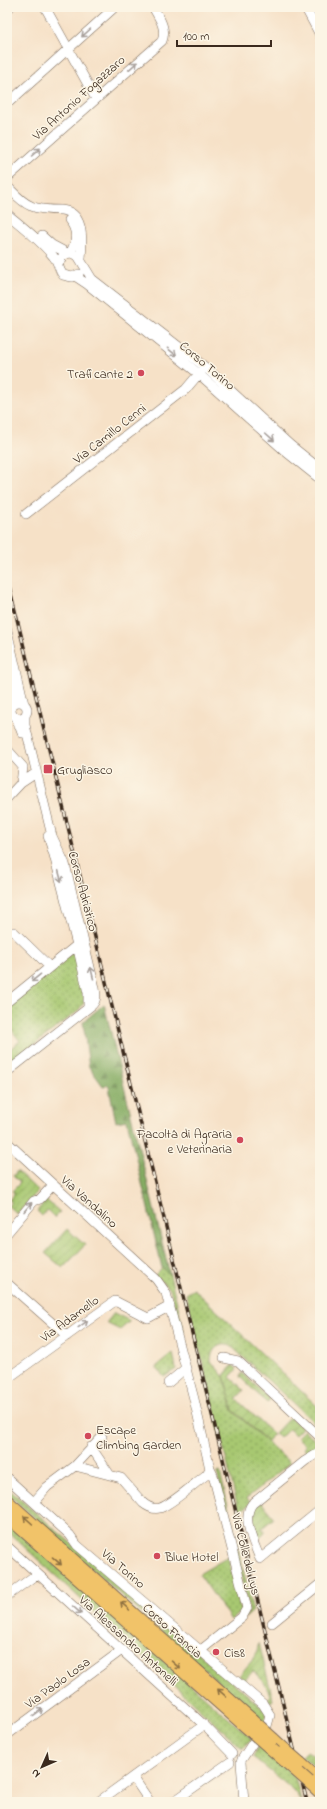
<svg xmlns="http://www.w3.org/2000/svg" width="327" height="1809" viewBox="0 0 327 1809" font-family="'Indie Flower',sans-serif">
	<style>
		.grass { fill: url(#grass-dots); stroke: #717948 }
		.forest { fill: url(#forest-firs); stroke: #606b40 }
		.garden { fill: url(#garden-furrows); stroke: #717948 }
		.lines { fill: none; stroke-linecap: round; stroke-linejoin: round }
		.minor-casing { stroke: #7c6a59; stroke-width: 10 }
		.major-casing { stroke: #7c6a59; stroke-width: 14 }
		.minor { stroke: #fff; stroke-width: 9 }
		.major { stroke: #f1c369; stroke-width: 12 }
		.rail-casing { stroke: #3b2a1e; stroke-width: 3.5 }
		.rail { stroke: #fcf5e5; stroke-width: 2; stroke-dasharray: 6; stroke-linecap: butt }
		.major-bridge-casing { stroke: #7c6a59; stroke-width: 14; stroke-linecap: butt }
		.major-bridge { stroke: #f1c369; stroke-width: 12 }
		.oneway { stroke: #a79f9a }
		.oneway2 { stroke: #8d6f40 }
		.poi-dot { fill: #d1495b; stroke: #fcf5e5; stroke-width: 1.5 }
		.labels { text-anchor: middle; stroke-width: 3; stroke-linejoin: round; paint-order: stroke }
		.street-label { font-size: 13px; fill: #3b2a1e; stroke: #fcf5e5 }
		.poi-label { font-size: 13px; fill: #3b2a1e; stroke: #fcf5e5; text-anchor: start }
	</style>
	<defs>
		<pattern id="grass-dots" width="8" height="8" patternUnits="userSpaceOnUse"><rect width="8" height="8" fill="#a7c871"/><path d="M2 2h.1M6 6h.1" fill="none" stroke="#89a35c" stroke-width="1.8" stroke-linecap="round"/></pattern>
		<pattern id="forest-firs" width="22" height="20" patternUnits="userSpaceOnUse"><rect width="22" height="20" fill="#85ac63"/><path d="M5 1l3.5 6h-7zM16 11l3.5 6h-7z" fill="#6e8c51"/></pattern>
		<pattern id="garden-furrows" width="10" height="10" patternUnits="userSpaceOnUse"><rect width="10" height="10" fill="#a7c871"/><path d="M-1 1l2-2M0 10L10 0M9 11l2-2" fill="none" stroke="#89a35c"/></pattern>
	</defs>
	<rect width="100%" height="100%" fill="#fcf5e5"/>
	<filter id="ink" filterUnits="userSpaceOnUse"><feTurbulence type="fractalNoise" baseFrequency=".025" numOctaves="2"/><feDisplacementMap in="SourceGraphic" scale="8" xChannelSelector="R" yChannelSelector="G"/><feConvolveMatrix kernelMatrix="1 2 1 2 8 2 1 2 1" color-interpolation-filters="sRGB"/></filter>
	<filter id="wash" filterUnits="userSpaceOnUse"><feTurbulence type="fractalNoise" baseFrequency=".012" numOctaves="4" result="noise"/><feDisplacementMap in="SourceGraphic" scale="16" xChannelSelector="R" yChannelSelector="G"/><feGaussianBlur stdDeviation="0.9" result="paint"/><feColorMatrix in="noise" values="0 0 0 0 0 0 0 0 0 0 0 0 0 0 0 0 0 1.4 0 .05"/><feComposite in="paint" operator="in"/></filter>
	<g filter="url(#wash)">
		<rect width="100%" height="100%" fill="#f6e1c7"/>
		<path class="grass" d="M75,950L85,992L84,1003L77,1012L7,1065V1051L20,1041L7,1024V1005Z
			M162,1268L170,1275L183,1327L185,1347L170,1289L155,1275Z
			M194,1289L320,1409V1428L231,1346C219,1342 211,1349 211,1361L224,1377L233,1411L290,1463L247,1498L251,1503L239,1512L186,1294Z
			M173,1353L176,1369L164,1377L156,1367Z
			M220,1472L253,1611L244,1619L249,1611L217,1473Z
			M7,1488L266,1711L265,1724L7,1493Z
			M7,1522L252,1739L242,1748L7,1531Z
			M228,1557L241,1611L231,1620L199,1574Z
			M259,1745L295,1777L301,1801L293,1790L253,1757Z
			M307,1751L320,1759V1772L302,1756Z"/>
		<path class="forest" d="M104,1004L170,1275L162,1268L127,1120L116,1122L109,1087L107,1085L103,1086L89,1067L83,1022Z"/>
		<path class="garden" d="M17,1171L38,1191L17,1214L8,1206L12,1202L9,1200L15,1193L12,1191L20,1183L13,1176Z
			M46,1200L60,1212L55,1218L47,1210L42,1216L37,1211Z
			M67,1229L85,1245L63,1268L45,1253Z
			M114,1313L130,1321L120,1330L106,1323Z
			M233,1365L237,1369L230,1377L244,1390L236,1399L274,1434L267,1441L233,1410L224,1375Z
			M242,1373L270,1399L267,1403L240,1377Z
			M290,1417L302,1428L295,1435L289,1429L280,1438L275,1433Z
			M304,1430L320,1445L310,1454L304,1448L306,1445L297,1437Z
			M261,1502L274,1518L262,1528L265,1532L257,1539L255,1529H252L251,1510Z
			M259,1643L273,1700L271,1702L267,1699L270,1695L264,1682L253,1671L245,1680L239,1676L255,1657Z"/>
	</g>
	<g filter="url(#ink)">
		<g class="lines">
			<defs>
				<path id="minor" d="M45,7L96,99
					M305,7L320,35
					M7,9L10,7
					M7,104L115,7
					M7,178L162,41C167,28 159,18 153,7
					M7,186C14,193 21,202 31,206C40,210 51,210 61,210C86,212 82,242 81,259
					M7,214C23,227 40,240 53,256C59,262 58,269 63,275L72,277L79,274
					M69,220C78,230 77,242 70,253
					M42,236L52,245L67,253
					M59,263C62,254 70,250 78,256L92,279L205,367L290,445L320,469
					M75,276L87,284L199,374L285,451L320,479
					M26,514L186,389L202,370
					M7,630L24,704
					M7,660L15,691L14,704
					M11 710a8 8 0 1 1 16 0a8 8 0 1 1-16 0Z
					M16,717L22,733
					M7,749L23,767L21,783
					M7,798L21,783L33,775
					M48,836L54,855L77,945L88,993V1008
					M14,932L50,967
					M7,1002L77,945
					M7,1072L92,1005C97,1000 96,995 95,988L65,864L52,836L25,725V716
					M7,1142L156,1279L166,1293L194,1399L210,1469L213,1475L247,1608L242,1617L201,1650
					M7,1233L34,1201L40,1199L53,1185
					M7,1283L67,1336
					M224,1358L238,1361L320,1437
					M7,1379L115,1301L148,1318L170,1306
					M168,1383L186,1368
					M91,1447L110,1475
					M320,1452L305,1461L252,1504C241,1519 254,1543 260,1559L320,1510
					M75,1466L121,1478L143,1503C148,1507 153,1510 160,1508C172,1504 195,1483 206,1475L210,1469
					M7,1478L70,1535L77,1545L263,1704L270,1715L267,1726
					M34,1502L47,1487L75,1466L102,1437
					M7,1546L204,1725L232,1754
					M7,1596L37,1574
					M272,1623L320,1584
					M7,1735L122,1650
					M242,1759L254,1741
					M241,1762L244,1802
					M133,1777L150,1802
					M98,1802L204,1725
					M173,1802L230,1762"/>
				<path id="major" d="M7,1501L251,1719
					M7,1516L243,1724
					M273,1739L285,1750
					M300,1763L320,1781
					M309,1782L320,1792"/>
			</defs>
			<use href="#minor" class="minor-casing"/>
			<use href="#major" class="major-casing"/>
			<use href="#minor" class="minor"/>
			<use href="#major" class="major"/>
			<defs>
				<path id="rail" d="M7,578L307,1802"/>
			</defs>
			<use href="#rail" class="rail-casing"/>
			<use href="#rail" class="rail"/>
			<defs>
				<path id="major-bridge" d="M251,1719L273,1739
					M243,1724L309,1782
					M285,1750L300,1763"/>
			</defs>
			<use href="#major-bridge" class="major-bridge-casing"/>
			<use href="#major-bridge" class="major-bridge"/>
		</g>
		<defs><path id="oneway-shaft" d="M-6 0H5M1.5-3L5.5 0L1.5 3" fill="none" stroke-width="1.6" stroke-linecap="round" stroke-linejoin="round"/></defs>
		<g class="oneway">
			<use href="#oneway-shaft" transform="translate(86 33) rotate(138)"/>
			<use href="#oneway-shaft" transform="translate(133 66) rotate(-42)"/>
			<use href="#oneway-shaft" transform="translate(36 152) rotate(-42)"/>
			<use href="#oneway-shaft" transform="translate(172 352) rotate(39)"/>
			<use href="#oneway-shaft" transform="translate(270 437) rotate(42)"/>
			<use href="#oneway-shaft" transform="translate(60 876) rotate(75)"/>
			<use href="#oneway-shaft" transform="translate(92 973) rotate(-104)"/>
			<use href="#oneway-shaft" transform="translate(36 978) rotate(141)"/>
			<use href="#oneway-shaft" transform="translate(28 1207) rotate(-49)"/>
			<use href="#oneway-shaft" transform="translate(83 1324) rotate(-36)"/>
			<use href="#oneway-shaft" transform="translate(77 1610) rotate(42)"/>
			<use href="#oneway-shaft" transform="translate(38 1712) rotate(-36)"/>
		</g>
		<g class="oneway2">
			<use href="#oneway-shaft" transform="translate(28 1520) rotate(-138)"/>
			<use href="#oneway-shaft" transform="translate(57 1561) rotate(41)"/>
			<use href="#oneway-shaft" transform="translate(125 1606) rotate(-138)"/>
			<use href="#oneway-shaft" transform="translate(176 1665) rotate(41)"/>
			<use href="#oneway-shaft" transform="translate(222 1693) rotate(-138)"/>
		</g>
	</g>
	<g class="poi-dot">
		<circle cx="141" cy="373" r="4"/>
		<rect x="43" y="764" width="10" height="10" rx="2"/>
		<circle cx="240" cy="1140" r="4"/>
		<circle cx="88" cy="1436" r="4"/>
		<circle cx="157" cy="1556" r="4"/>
		<circle cx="216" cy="1652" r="4"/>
	</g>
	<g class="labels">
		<g class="street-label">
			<text transform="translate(78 97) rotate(-42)" y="5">Via Antonio Fogazzaro</text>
			<text transform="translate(208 365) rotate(40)" y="5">Corso Torino</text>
			<text transform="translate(109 433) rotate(-38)" y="5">Via Camillo Cenni</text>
			<text transform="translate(84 891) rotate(75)" y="5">Corso Adriatico</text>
			<text transform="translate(90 1201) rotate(42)" y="5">Via Vandalino</text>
			<text transform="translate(69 1318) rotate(-36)" y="5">Via Adamello</text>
			<text transform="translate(247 1554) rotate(76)" y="5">Via Colle del Lys</text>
			<text transform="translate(124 1568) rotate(41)" y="5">Via Torino</text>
			<text transform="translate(173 1630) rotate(42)" y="5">Corso Francia</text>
			<text transform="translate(129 1640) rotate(42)" y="5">Via Alessandro Antonelli</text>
			<text transform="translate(57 1682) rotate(-36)" y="5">Via Paolo Losa</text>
		</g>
		<g class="poi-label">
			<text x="133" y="378" text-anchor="end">Traficante 2</text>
			<text x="57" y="774">Grugliasco</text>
			<text x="232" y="1138" text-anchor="end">Facoltà di Agraria<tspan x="232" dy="15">e Veterinaria</tspan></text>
			<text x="96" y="1434">Escape<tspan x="96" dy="15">Climbing Garden</tspan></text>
			<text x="165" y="1561">Blue Hotel</text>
			<text x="224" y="1657">Cis8</text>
		</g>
	</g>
	<rect width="327" height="1809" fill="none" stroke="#fcf5e5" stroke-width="24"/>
	<g transform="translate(42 1767) rotate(225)" stroke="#fcf5e5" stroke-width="3" paint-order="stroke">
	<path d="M0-3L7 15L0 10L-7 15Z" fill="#3b2a1e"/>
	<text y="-6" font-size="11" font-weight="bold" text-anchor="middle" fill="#3b2a1e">N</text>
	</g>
	<path d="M177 40v6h94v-6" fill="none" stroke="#3b2a1e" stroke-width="2"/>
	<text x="183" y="40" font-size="12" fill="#3b2a1e" stroke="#fcf5e5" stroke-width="3" paint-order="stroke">100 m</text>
</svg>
